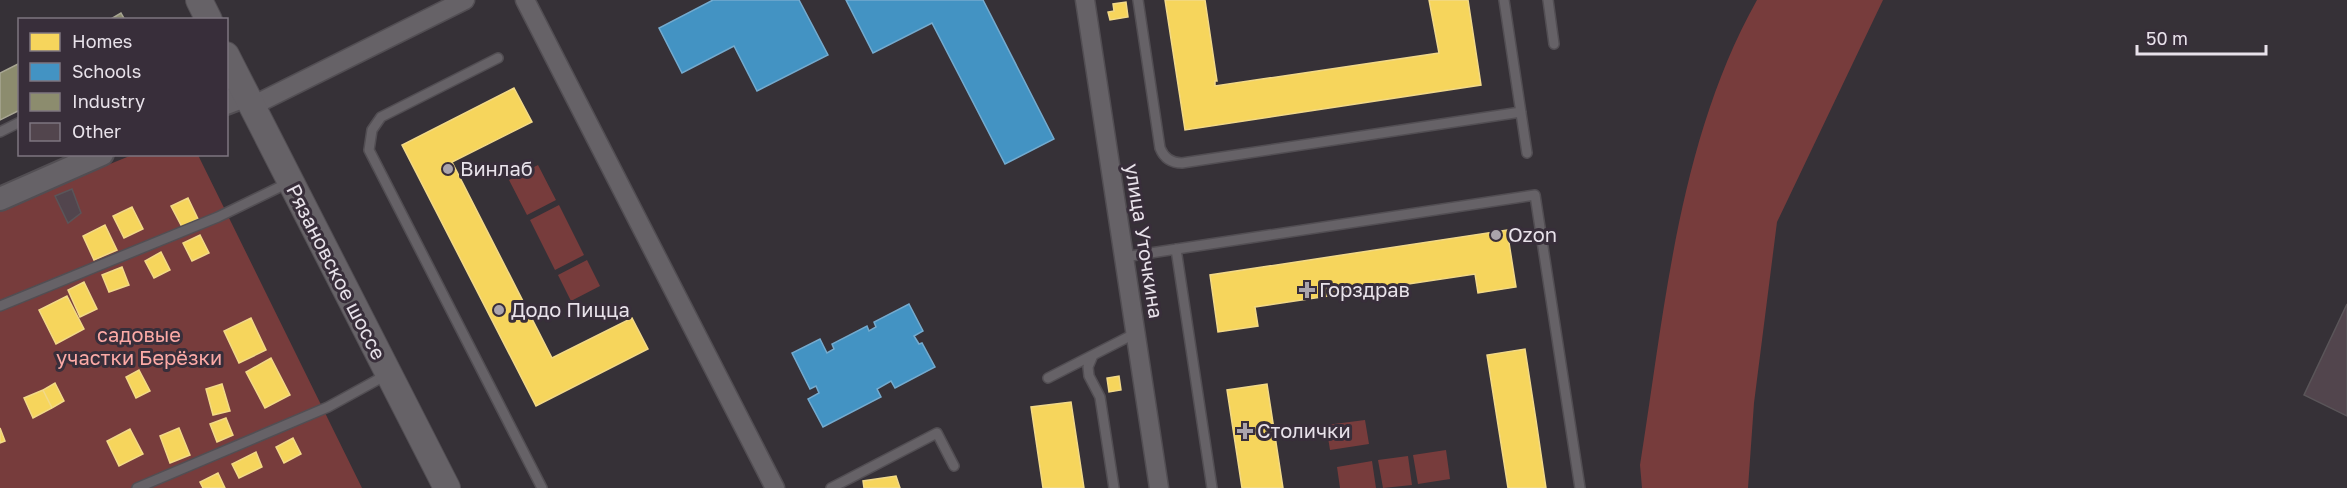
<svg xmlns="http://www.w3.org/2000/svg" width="2347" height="488" viewBox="0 0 2347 488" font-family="'Golos Text',sans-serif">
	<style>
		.green { fill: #773c3c }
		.homes { fill: #f6d55c; stroke: #f2d987; stroke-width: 1.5 }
		.schools { fill: #4393c3; stroke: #74abcf; stroke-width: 1.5 }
		.industry { fill: #8c8c6e; stroke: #a8a693; stroke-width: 1.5 }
		.building { fill: #52454d; stroke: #5a5559; stroke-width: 1.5 }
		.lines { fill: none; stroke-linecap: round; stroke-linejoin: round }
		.service-casing { stroke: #524e53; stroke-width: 12 }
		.minor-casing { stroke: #524e53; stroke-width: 21 }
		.tertiary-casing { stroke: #524e53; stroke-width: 26 }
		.secondary-casing { stroke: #524e53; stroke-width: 28 }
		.service { stroke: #666267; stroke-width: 9 }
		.minor { stroke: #666267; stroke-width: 18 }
		.tertiary { stroke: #666267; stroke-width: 22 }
		.secondary { stroke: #666267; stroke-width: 26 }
		.poi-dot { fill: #aaa4ab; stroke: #382e3a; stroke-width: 2 }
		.labels { text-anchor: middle; stroke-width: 6; stroke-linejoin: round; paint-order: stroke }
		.poi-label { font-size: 20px; fill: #e8e2ea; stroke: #382e3a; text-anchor: start }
		.street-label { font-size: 20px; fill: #e8e2ea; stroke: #382e3a }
		.park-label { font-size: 20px; fill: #fcaaa6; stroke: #382e3a }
	</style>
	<rect width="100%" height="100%" fill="#363137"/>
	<path class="green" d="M1757,0H1883L1777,222L1754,403L1748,488H1642L1640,465C1665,309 1678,141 1757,0Z
		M132,155H198L362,488H0V209Z
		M538,165L556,200L527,215L509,180Z
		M559,205L584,255L555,270L530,220Z
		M587,260L600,286L571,301L558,275Z
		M1365,420L1369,444L1330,450L1326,425Z
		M1446,450L1450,479L1418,484L1413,455Z
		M1408,456L1412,485L1383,488L1378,460Z
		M1372,461L1376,488H1340L1337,467Z"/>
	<path class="homes" d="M1165,0H1205L1217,81H1215V86L1439,53L1429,0H1468L1481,85L1185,130Z
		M1126,2L1128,17L1110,20L1108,12L1114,11L1113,4Z
		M514,88L532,122L452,162L552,358L632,318L648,349L536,406L402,145Z
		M188,198L198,219L182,227L171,206Z
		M132,207L143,229L124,238L113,216Z
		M105,225L117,250L94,260L83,236Z
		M1507,230L1516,287L1478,293L1475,274L1255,307L1258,326L1218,332L1210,275Z
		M200,235L209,253L192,261L183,243Z
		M161,252L170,270L154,278L145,261Z
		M122,267L129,285L109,292L102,275Z
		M84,282L97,309L80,317L68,290Z
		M67,296L84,329L56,344L39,310Z
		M251,318L266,350L239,363L224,331Z
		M1525,349L1536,420L1546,488H1508L1487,355Z
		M271,358L290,395L265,408L246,372Z
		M139,370L150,391L136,398L126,377Z
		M1119,376L1121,390L1109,392L1107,378Z
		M55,383L64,401L52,408L43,390Z
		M222,384L230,411L213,415L206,389Z
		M1267,384L1283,488H1242L1227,390Z
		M43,390L52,408L33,418L24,398Z
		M1071,402L1084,488H1043L1031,407Z
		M226,418L233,435L217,442L210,424Z
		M0,428L5,441L0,443Z
		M179,428L190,455L170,463L160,436Z
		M130,429L143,454L119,466L107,441Z
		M293,438L301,454L284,463L276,447Z
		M256,452L262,467L239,478L232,464Z
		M218,473L225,488H203L200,482Z
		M896,476L900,488H864L863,481Z"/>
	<path class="schools" d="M713,0H799L828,55L757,91L734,46L682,73L659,28Z
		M846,0H983L1054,139L1005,164L932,23L873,53Z
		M909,304L923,331L914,336L919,344L922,343L935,367L895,388L891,381L877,389L881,397L823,427L808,399L819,393L816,386L810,389L792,353L820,339L827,353L834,349L832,344L867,326L869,331L876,327L874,322Z"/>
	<path class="industry" d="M121,13L125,20H109Z
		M20,63V110L0,120V73Z"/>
	<path class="building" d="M72,189L81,213L68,223L55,196Z
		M2347,304V416L2304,395Z"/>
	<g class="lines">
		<defs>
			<path id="service" d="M1138,0L1160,148C1164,158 1171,163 1182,163L1521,112
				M1504,0L1527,153
				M1548,0L1554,44
				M498,58L381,117L372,130L369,150L542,488
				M0,132L20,122
				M1176,249L1212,488
				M1124,257L1535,195L1580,488
				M0,306L218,217L290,182
				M1093,355L1088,367L1089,376L1100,397L1114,488
				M1048,378L1136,333
				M137,488L328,407L388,374
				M831,488L937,433L954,466"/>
			<path id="minor" d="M525,0L775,488
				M1085,0L1159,488
				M252,106L465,0"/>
			<path id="tertiary" d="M226,103L247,95
				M0,199L102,154"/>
			<path id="secondary" d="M199,0L209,20
				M226,55L447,488"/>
		</defs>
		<use href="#service" class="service-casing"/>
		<use href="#minor" class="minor-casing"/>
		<use href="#tertiary" class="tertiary-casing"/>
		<use href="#secondary" class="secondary-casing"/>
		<use href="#service" class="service"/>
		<use href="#minor" class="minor"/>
		<use href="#tertiary" class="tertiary"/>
		<use href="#secondary" class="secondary"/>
	</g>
	<g class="poi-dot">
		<circle cx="448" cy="169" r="6"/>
		<circle cx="1496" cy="235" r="6"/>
		<path d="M1304 281h6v6h6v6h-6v6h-6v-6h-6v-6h6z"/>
		<circle cx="499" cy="310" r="6"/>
		<path d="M1242 422h6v6h6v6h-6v6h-6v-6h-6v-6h6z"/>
	</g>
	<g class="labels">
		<g class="poi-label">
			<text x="460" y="176">Винлаб</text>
			<text x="1508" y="242">Ozon</text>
			<text x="1319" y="297">Горздрав</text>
			<text x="511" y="317">Додо Пицца</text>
			<text x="1257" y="438">Столички</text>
		</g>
		<g class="street-label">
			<text transform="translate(1144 241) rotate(81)" y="7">улица Уточкина</text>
			<text transform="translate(336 272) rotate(63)" y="7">Рязановское шоссе</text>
		</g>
		<g class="park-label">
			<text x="139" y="342">садовые<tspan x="139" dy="23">участки Берёзки</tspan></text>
		</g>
	</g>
	<rect x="18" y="18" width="210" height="138" fill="#382e3a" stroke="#7e7680" stroke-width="1.5"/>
	<rect x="30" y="33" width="30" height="18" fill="#f6d55c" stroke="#7e7680" stroke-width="1.5"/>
	<text x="72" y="48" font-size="18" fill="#e8e2ea">Homes</text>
	<rect x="30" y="63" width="30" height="18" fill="#4393c3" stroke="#7e7680" stroke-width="1.5"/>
	<text x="72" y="78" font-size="18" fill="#e8e2ea">Schools</text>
	<rect x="30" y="93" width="30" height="18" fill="#8c8c6e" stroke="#7e7680" stroke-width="1.5"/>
	<text x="72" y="108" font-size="18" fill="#e8e2ea">Industry</text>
	<rect x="30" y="123" width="30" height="18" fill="#52454d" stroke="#7e7680" stroke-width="1.5"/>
	<text x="72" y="138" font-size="18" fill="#e8e2ea">Other</text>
	<path d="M2137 45v9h129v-9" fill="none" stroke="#e8e2ea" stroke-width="3"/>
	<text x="2146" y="45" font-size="18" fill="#e8e2ea" stroke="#382e3a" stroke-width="4.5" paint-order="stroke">50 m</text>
</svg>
